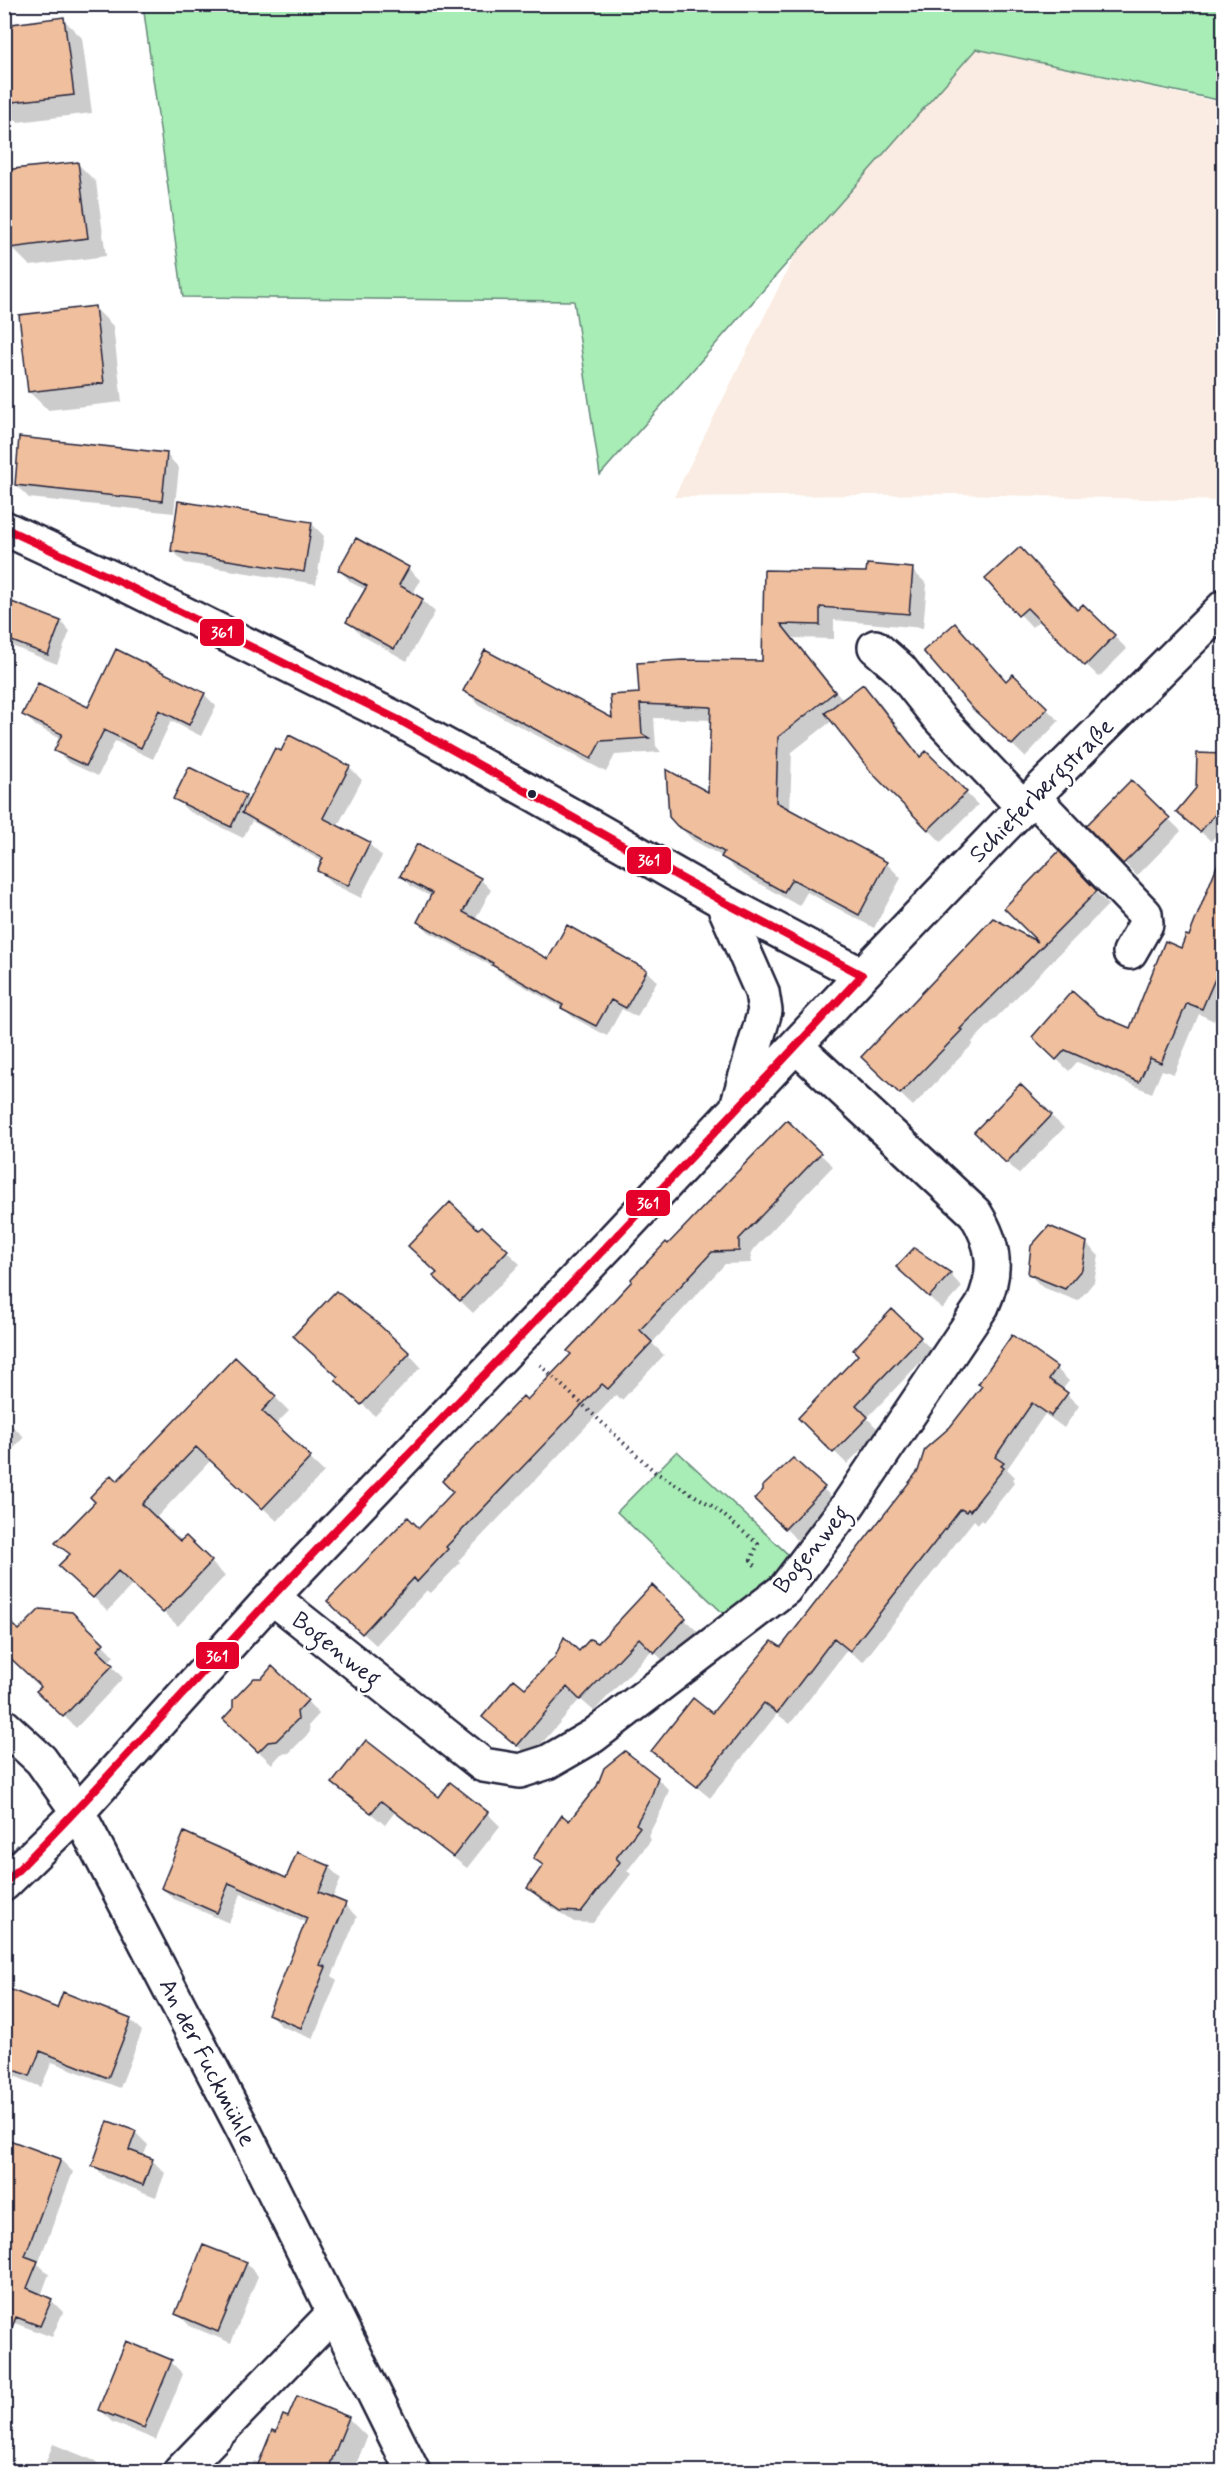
<svg xmlns="http://www.w3.org/2000/svg" width="1228" height="2476" viewBox="0 0 1228 2476" font-family="Mynerve,sans-serif">
	<style>
		.built { fill: #faece2 }
		.green { fill: #a8ecb6; stroke: #658778; stroke-width: 1.5 }
		.shadow { fill: #0003 }
		.building { fill: #efbf9e; stroke: #22223b; stroke-width: 1.5 }
		.lines { fill: none; stroke-linecap: round; stroke-linejoin: round }
		.minor-casing { stroke: #22223b; stroke-width: 38 }
		.path { stroke: #22223b; stroke-width: 4; stroke-dasharray: 1.5 4.5; stroke-linecap: butt }
		.minor { stroke: #fff; stroke-width: 33 }
		.bus-1-casing { stroke: #fff; stroke-width: 12 }
		.bus-1 { stroke: #e4002b; stroke-width: 8 }
		.bus-dot { fill: #22223b; stroke: #fff; stroke-width: 2 }
		.labels { text-anchor: middle; stroke-width: 5; stroke-linejoin: round; paint-order: stroke }
		.street-label { font-size: 24px; fill: #22223b; stroke: #fff }
		.line-badge { stroke: #fff; stroke-width: 2 }
		.badge-label { font-size: 16px; text-anchor: middle; font-weight: bold; fill: #fff }
	</style>
	<rect width="100%" height="100%" fill="#fff"/>
	<filter id="ink" filterUnits="userSpaceOnUse"><feTurbulence type="fractalNoise" baseFrequency=".0167" numOctaves="2"/><feDisplacementMap in="SourceGraphic" scale="12" xChannelSelector="R" yChannelSelector="G"/><feConvolveMatrix kernelMatrix="1 2 1 2 8 2 1 2 1" color-interpolation-filters="sRGB"/></filter>
	<g filter="url(#ink)">
		<path class="built" d="M976,49L1223,103V501L957,494L674,497L795,255Z"/>
		<path class="green" d="M143,5H1223V101L976,49L600,475L574,301L183,297Z
			M677,1451L793,1559L783,1576L727,1617L617,1512Z"/>
		<path class="shadow" d="M63,19L82,38L92,113L18,122L4,108V27Z
			M77,163L96,182L106,256L30,266L11,247Z
			M94,307L113,326L122,402L48,410L29,392Z
			M167,455L179,468L174,513L29,498L16,485Z
			M311,523L324,536L316,584L185,563L172,550Z
			M408,568L420,580L413,594L422,600L435,612L407,661L361,635L348,622L366,590L352,583L339,570Z
			M912,570L927,584L923,628L834,620V639L793,638L844,701L863,686L876,698L922,758L926,753L978,805L941,842L872,771L833,720L792,752L790,812L886,863L901,878L874,928L807,892L799,906L737,871L723,857L693,840L678,825L710,794L712,720L654,718L656,746L661,752L615,755L606,772L479,705L465,690L614,721L641,694L764,663L766,572L867,574Z
			M987,579L1078,612L1083,606L1127,649L1099,677L1040,620L1032,627Z
			M4,601L61,622L70,631L57,664L4,643Z
			M955,625L1007,683L1013,676L1059,721L1025,757L975,708Z
			M204,694L216,706L201,736L171,721L153,759L115,741L98,776L68,762L56,750L61,739L36,726L24,715L88,709Z
			M1224,755V826L1211,841L1178,812Z
			M349,767L362,780L337,827L369,844L382,856L361,898L331,883L318,870L323,862L252,821L243,838L188,811L175,798L245,796L250,801Z
			M1131,782L1181,831L1137,876L1089,826Z
			M1072,866L1108,905L972,1042L973,1044L913,1106L875,1070L993,920L1043,947L1006,908Z
			M402,876L480,879L491,890L475,920L548,961L646,971L657,981L637,1017L622,1009L607,1036L574,1018L564,1009L504,975L499,970L429,932L419,922L432,897L412,887Z
			M1213,881L1224,885V999L1214,1021L1199,1014L1174,1074L1162,1070L1152,1093L1077,1062L1069,1071L1046,1049L1098,1016L1131,1030L1190,938Z
			M4,941L9,952L4,960Z
			M1020,1086L1064,1128L1019,1174L976,1132Z
			M820,1154L833,1166L751,1252V1263L725,1264L652,1343L664,1355L622,1400L616,1395L458,1561L460,1563L431,1593L427,1590L376,1645L342,1614L455,1492L527,1402L573,1354L668,1246Z
			M482,1228L520,1264L473,1313L448,1289Z
			M1086,1243L1099,1256L1094,1282L1078,1301L1042,1287L1029,1274Z
			M914,1250L950,1274L962,1287L942,1309L911,1280Z
			M1012,1337L1056,1368L1069,1381L1062,1390L1079,1406L1064,1428L1045,1414L1007,1469L1015,1477L1013,1479L1015,1482L983,1522L981,1520L978,1524L974,1520L863,1662L847,1650L790,1724L777,1714L710,1798L653,1751L712,1715L781,1650L983,1386Z
			M920,1338L932,1350L867,1418L880,1431L847,1464L800,1418Z
			M409,1354L421,1367L375,1416L350,1392Z
			M275,1397L289,1411L275,1425L324,1472L277,1521L211,1460L155,1519L181,1543L211,1562L225,1576L178,1626L133,1584L108,1611L74,1579L70,1555L57,1543L117,1483Z
			M4,1418L24,1437L5,1458L4,1457Z
			M793,1460L836,1501L798,1541L756,1499Z
			M652,1588L698,1632L667,1664L652,1650L594,1711L580,1699L530,1757L484,1717L579,1653L598,1645Z
			M72,1613L114,1656L108,1662L123,1678L76,1728L39,1691L43,1687L10,1656L7,1660L4,1657V1618L19,1632Z
			M307,1701L319,1714L309,1725L310,1732L289,1753L281,1754L272,1764L237,1731Z
			M657,1778L669,1790L662,1809L648,1836L651,1840L627,1871L631,1874L593,1923L574,1922L541,1900L529,1888L544,1866L535,1858L569,1823Z
			M334,1783L440,1799L487,1813L500,1826L467,1868L394,1813L385,1825Z
			M185,1834L287,1880L329,1867L341,1879L332,1899L345,1905L357,1917L332,1976L337,1980L313,2039L281,2026L270,2014L307,1923L241,1894L229,1923L174,1899L162,1888Z
			M4,1988L58,2010L130,2020L142,2031L120,2088L52,2062L41,2087L4,2072Z
			M135,2132L148,2145L143,2157L152,2160L165,2173L156,2197L106,2178L93,2165Z
			M4,2139L61,2160L73,2172L38,2264L49,2274L41,2296L51,2300L63,2312L52,2337L4,2319Z
			M246,2263L258,2276L231,2343L190,2326L177,2313Z
			M171,2362L183,2374L156,2440L112,2422L99,2409Z
			M348,2418L367,2437L353,2472H249L254,2461L260,2463L277,2434Z
			M53,2444L95,2461L106,2472H42Z"/>
		<path class="building" d="M64,17L74,95L4,103V25Z
			M78,162L88,238L10,248L4,206V170Z
			M95,306L104,383L28,392L19,315Z
			M19,437L167,453L162,501L15,485Z
			M178,501L312,522L304,572L171,551Z
			M356,538L409,567L399,585L423,599L394,649L346,622L367,586L338,570Z
			M1020,547L1077,610L1083,604L1115,635L1085,666L1027,608L1018,616L985,579Z
			M867,564L913,568L909,614L820,607V625L781,624L835,692L778,737L776,802L887,862L859,915L792,879L784,892L721,857L724,852L677,826L669,817L666,769L708,792L711,707L640,704L642,734L649,738L601,741L591,759L463,691L485,650L612,718L610,695L639,693L637,663L682,660L762,661L764,570L866,572Z
			M4,599L61,621L48,655L4,638Z
			M955,623L1006,681L1013,674L1048,708L1012,745L974,710L923,651Z
			M116,649L205,693L189,725L159,710L141,748L104,730L86,766L54,751L62,734L22,715L38,683L88,707Z
			M863,684L920,757L926,751L967,792L928,830L871,772L825,713Z
			M289,735L350,766L323,818L370,842L348,886L317,871L323,858L242,813L275,748L281,751Z
			M1197,753L1224,754V804L1200,832L1176,812L1196,788Z
			M189,767L246,795L231,827L173,799Z
			M1131,780L1170,818L1123,864L1086,826Z
			M417,844L481,878L463,912L548,959L567,925L647,970L626,1008L611,1000L596,1026L561,1008L563,1005L492,965L493,963L417,922L432,893L400,876Z
			M1059,851L1097,891L960,1029L962,1030L900,1094L861,1057L993,918L1038,942L1004,908Z
			M1222,853L1224,958L1202,1009L1187,1003L1161,1063L1150,1058L1139,1082L1065,1050L1056,1060L1032,1037L1072,991L1099,1015L1130,1028L1165,941L1181,948L1186,935L1189,936Z
			M1020,1084L1052,1115L1006,1163L974,1132Z
			M787,1120L821,1153L739,1239V1251L712,1252L640,1330L652,1342L608,1389L602,1384L446,1547L448,1549L417,1582L414,1578L362,1634L327,1601L408,1517L419,1528L453,1492L442,1481L523,1396L527,1400L571,1354L567,1351L632,1281L631,1279L666,1242L668,1244Z
			M450,1202L478,1229L482,1226L508,1250L460,1301L433,1276L437,1273L408,1246Z
			M1049,1226L1087,1242L1082,1269L1065,1289L1028,1274L1031,1246Z
			M914,1248L951,1273L929,1297L896,1267Z
			M336,1291L375,1321L410,1353L361,1405L335,1380L338,1377L293,1336Z
			M892,1309L921,1337L856,1405L868,1417L833,1453L798,1418L858,1355L853,1350Z
			M1012,1335L1057,1367L1049,1379L1068,1393L1051,1416L1032,1403L995,1457L1004,1463L1001,1466L1004,1468L970,1511L968,1509L966,1512L961,1509L850,1651L834,1638L777,1713L764,1703L697,1787L651,1751L693,1698L712,1713L772,1641L781,1647L918,1471L925,1449L950,1427L982,1386L978,1384Z
			M235,1357L276,1396L262,1411L311,1457L262,1509L196,1447L142,1504L180,1541L186,1536L212,1561L163,1613L118,1571L93,1598L58,1566L70,1554L55,1543L95,1502L90,1497L111,1475L117,1481Z
			M793,1458L825,1487L785,1529L754,1499L763,1490V1486Z
			M652,1585L686,1618L654,1653L639,1638L580,1700L567,1687L517,1746L482,1717L514,1679L525,1688L555,1657L564,1637L579,1651L590,1639L598,1643Z
			M40,1609L72,1612L104,1643L97,1650L113,1665L63,1717L36,1691L41,1687L4,1652V1616L19,1630Z
			M272,1666L308,1700L297,1712L298,1719L276,1741L268,1742L258,1752L223,1719L233,1708V1700L254,1678H262Z
			M366,1740L439,1797L450,1782L488,1812L453,1857L381,1801L371,1813L332,1783Z
			M625,1751L658,1777L651,1797L636,1824L640,1827L616,1858L620,1862L581,1912L561,1911L527,1888L543,1865L533,1858L562,1815L569,1821L597,1786L604,1768Z
			M184,1832L286,1878L297,1852L330,1866L319,1892L346,1903L320,1965L326,1967L301,2028L268,2014L307,1918L229,1883L217,1913L161,1888Z
			M4,1987L57,2008L63,1992L131,2019L108,2078L40,2051L30,2076L4,2066Z
			M108,2121L136,2131L129,2150L153,2159L143,2185L92,2166Z
			M4,2138L61,2159L25,2256L38,2261L27,2288L52,2299L40,2326L16,2317L7,2341H4Z
			M203,2245L247,2262L218,2332L175,2314Z
			M126,2341L172,2360L144,2428L98,2410Z
			M297,2396L349,2417L327,2472H255L272,2430L276,2432L283,2415L288,2417Z"/>
		<g class="lines">
			<defs>
				<path id="minor" d="M4,528L118,581L399,720L532,793L722,901L862,975
					M875,647L900,669L938,717L1023,807
					M1033,797L1145,914L1146,924L1130,952
					M722,901L762,992L765,1011L738,1103
					M272,1597L483,1765L520,1771L548,1762L593,1736L785,1589L846,1508L982,1306C998,1271 995,1245 975,1213L796,1046
					M4,1726L41,1760L78,1812L244,2131L413,2472
					M4,1884L78,1812L272,1597L615,1238L862,975L1023,807L1224,607
					M180,2472L333,2314"/>
			</defs>
			<use href="#minor" class="minor-casing"/>
			<path class="path" d="M540,1365L655,1472L714,1507L758,1544L751,1560L757,1568"/>
			<use href="#minor" class="minor"/>
			<defs>
				<path id="bus-1" d="M4,528L118,581L399,720L722,901L862,975
					M4,1884C103,1786 192,1681 287,1581C479,1379 673,1180 862,975"/>
			</defs>
			<use href="#bus-1" class="bus-1-casing"/>
			<use href="#bus-1" class="bus-1"/>
		</g>
	</g>
	<circle class="bus-dot" cx="532" cy="794" r="5"/>
	<g class="labels">
		<g class="street-label">
			<text transform="translate(1041 790) rotate(-45)" y="8">Schieferbergstraße</text>
			<text transform="translate(811 1549) rotate(-51)" y="8">Bogenweg</text>
			<text transform="translate(337 1649) rotate(38)" y="8">Bogenweg</text>
			<text transform="translate(208 2062) rotate(63)" y="8">An der Fuckmühle</text>
		</g>
	</g>
	<g class="line-badge">
		<rect x="199" y="618" width="46" height="29" rx="6" fill="#e4002b"/>
		<rect x="626" y="846" width="46" height="29" rx="6" fill="#e4002b"/>
		<rect x="625" y="1189" width="46" height="28" rx="6" fill="#e4002b"/>
		<rect x="195" y="1641" width="45" height="29" rx="6" fill="#e4002b"/>
	</g>
	<g class="badge-label">
		<text x="222" y="638">361</text>
		<text x="649" y="866">361</text>
		<text x="648" y="1209">361</text>
		<text x="217" y="1662">361</text>
	</g>
	<rect width="1228" height="2476" fill="none" stroke="#fff" stroke-width="24"/>
	<rect x="12" y="12" width="1204" height="2452" fill="none" stroke="#22223b" stroke-width="2" filter="url(#ink)"/>
</svg>
